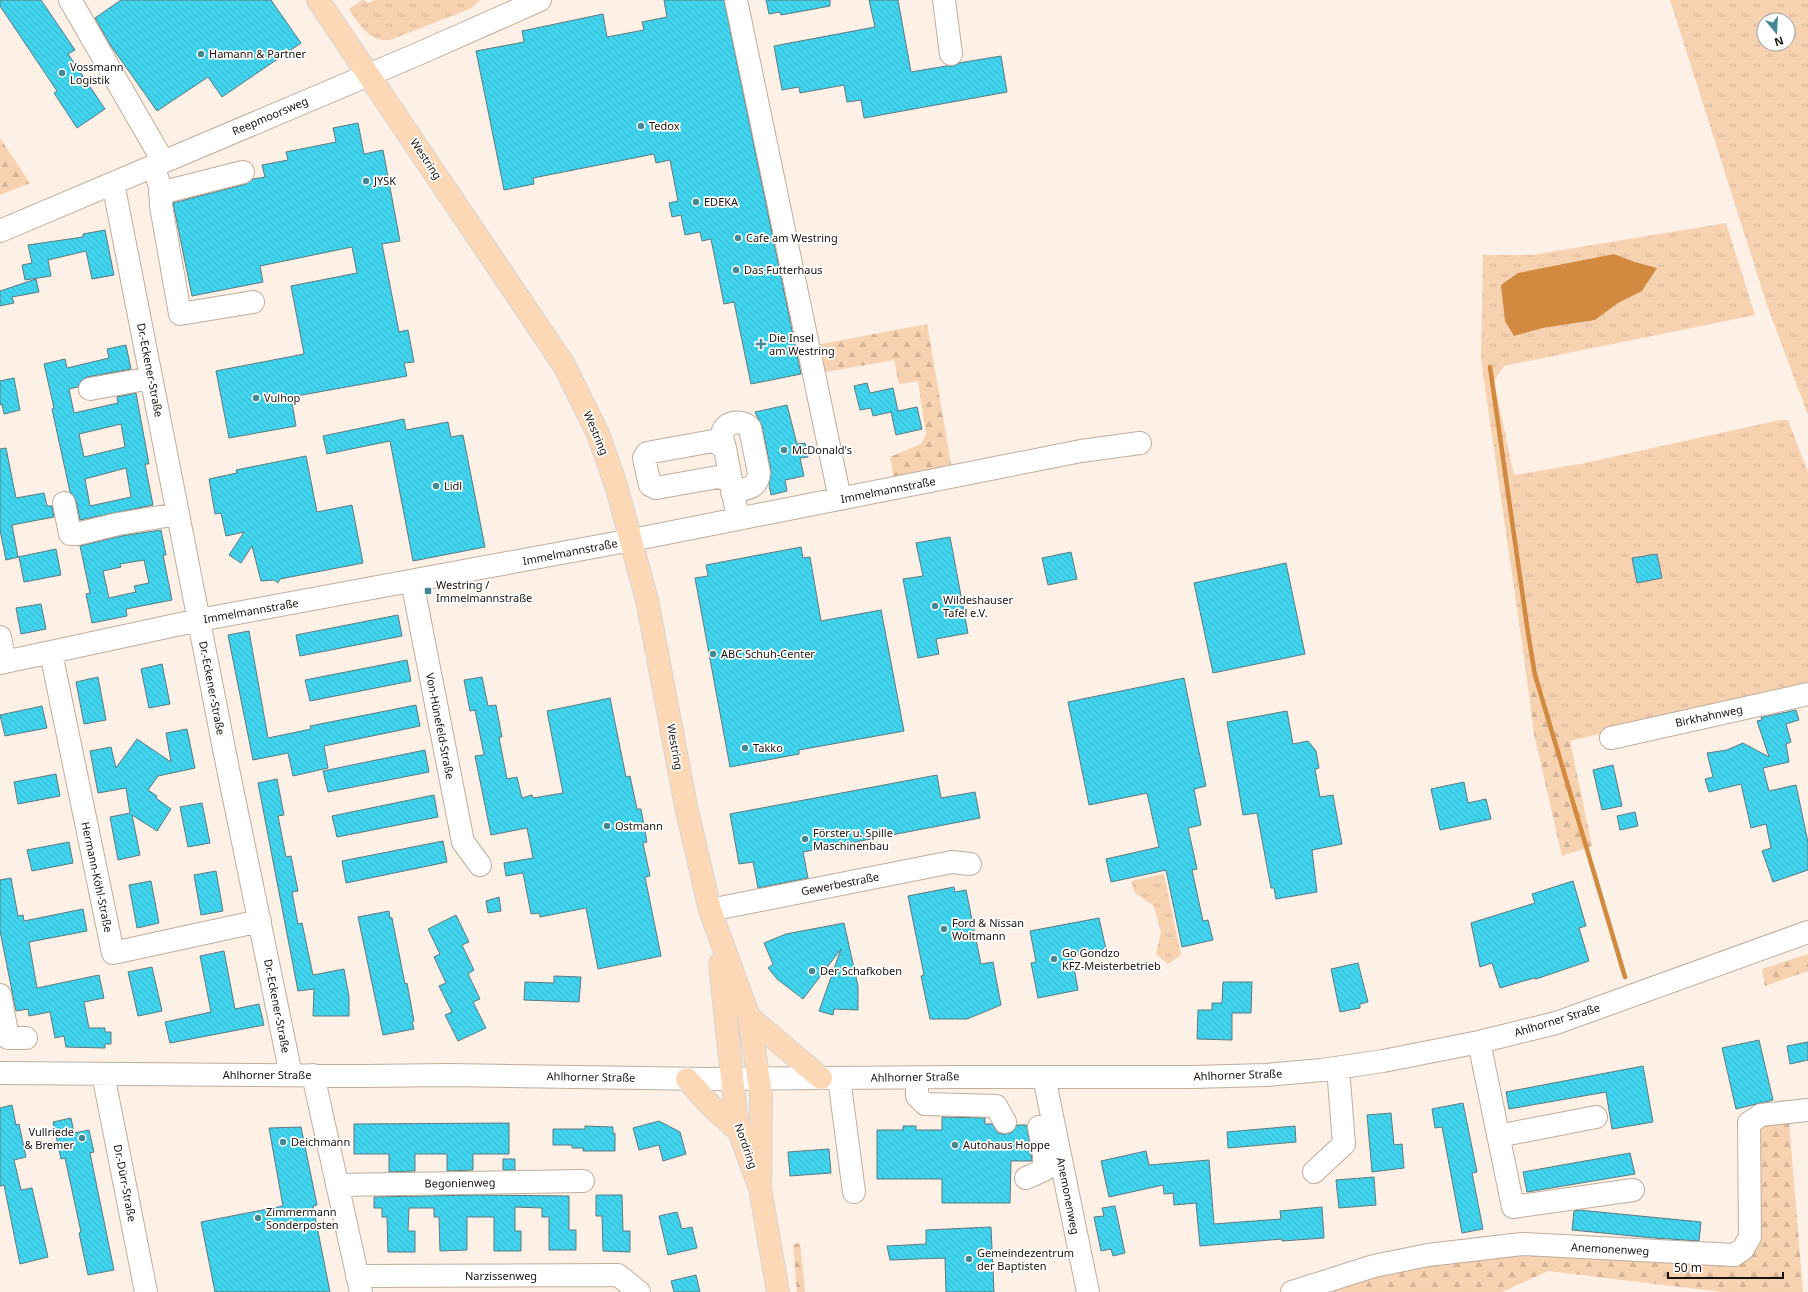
<svg xmlns="http://www.w3.org/2000/svg" width="1808" height="1292" viewBox="0 0 1808 1292" font-family="'Noto Sans',sans-serif">
	<style>
		.grass { fill: url(#grass-tufts); fill-rule: evenodd }
		.forest { fill: url(#forest-firs) }
		.water { fill: #d18a3f }
		.lines { fill: none; stroke-linecap: round; stroke-linejoin: round }
		.stream { stroke: #d18a3f; stroke-width: 4.5 }
		.building { fill: url(#building-back-hatch); stroke: #5e797f; fill-rule: evenodd }
		.minor-casing { stroke: #c0ad9c; stroke-width: 24 }
		.major-casing { stroke: #d6d4d3; stroke-width: 24 }
		.minor { stroke: #fff; stroke-width: 22 }
		.major { stroke: #fcd8b6; stroke-width: 22 }
		.poi-dot { fill: #438795; stroke: #fff; stroke-width: 1.5 }
		.labels { text-anchor: middle; stroke-width: 3.5; stroke-linejoin: round; paint-order: stroke }
		.poi-label { font-size: 11px; fill: #19120c; stroke: #fff; text-anchor: start }
		.street-label { font-size: 11px; fill: #19120c; stroke: #fff }
	</style>
	<defs>
		<pattern id="grass-tufts" width="24" height="20" patternUnits="userSpaceOnUse"><rect width="24" height="20" fill="#f7d2b1"/><path d="M3 7l-1-3M5 7V3M7 7l1-3M15 17l-1-3M17 17v-4M19 17l1-3" fill="none" stroke="#d3b397"/></pattern>
		<pattern id="forest-firs" width="22" height="20" patternUnits="userSpaceOnUse"><rect width="22" height="20" fill="#f7d2b1"/><path d="M5 1l3.5 6h-7zM16 11l3.5 6h-7z" fill="#d3b397"/></pattern>
		<pattern id="building-back-hatch" width="6" height="6" patternUnits="userSpaceOnUse"><rect width="6" height="6" fill="#41d4ee"/><path d="M-1 5l2 2M0 0l6 6M5-1l2 2" fill="none" stroke="#38b5cb"/></pattern>
	</defs>
	<rect width="100%" height="100%" fill="#fdf0e6"/>
	<path class="grass" d="M363,0L368,3L375,0H480L472,8L390,40C369,42 360,25 349,9Z
		M1670,0H1808V415L1768,308ZM1764,20H1788V44H1764Z
		M1726,223L1755,315L1504,366L1494,381L1514,475L1580,464L1780,420H1788L1808,472V684L1570,741L1549,727L1524,657L1481,360L1483,255H1532ZM1614,254L1635,262L1656,268L1642,291L1618,303L1595,320L1543,328L1514,336L1571,263Z
		M1164,874L1181,955L1168,964L1156,954L1161,932L1154,906L1135,893L1131,881Z"/>
	<path class="forest" d="M0,138L30,183L0,195Z
		M927,324L952,469L894,480L890,457L921,444L926,434L918,381L899,384L894,360L820,373L816,345Z
		M1524,657L1549,727L1570,741L1592,846L1562,856L1534,734Z
		M1808,954V971L1765,986L1762,969Z
		M1789,1121L1803,1292H1722L1548,1271L1502,1292H1329L1377,1272L1532,1249L1740,1259L1751,1126Z
		M800,1243L805,1291V1292H797L793,1244Z"/>
	<path class="water" d="M1614,254L1635,262L1657,268L1642,291L1618,303L1595,320L1543,328L1514,336L1505,321L1501,285L1518,273Z"/>
	<g class="lines">
		<path class="stream" d="M1490,367L1528,633L1535,675L1625,977"/>
	</g>
	<path class="building" d="M0,0H41L75,50L68,54L105,109L77,128L54,93L57,91L0,6Z
		M121,0H271L301,43L222,97L208,77L157,111L111,46L95,18Z
		M664,0H724L801,374L751,384L734,302L724,304L711,239L702,241L700,232L685,235L681,215L672,217L669,203L678,201L670,160L656,163L654,154L533,178L534,184L504,190L476,51L524,42L522,31L603,14L607,37L644,30L642,22L667,17Z
		M766,0H830V6L781,15L780,12L769,14Z
		M869,0H898L911,72L946,66H953L959,63L1001,56L1007,92L864,118L861,100L847,102L844,85L800,93L799,87L782,90L774,46L875,27Z
		M358,123L364,154L383,150L400,241L382,244L399,332L408,330L414,362L404,363L407,376L291,397L296,426L229,438L216,371L304,354L291,286L357,273L352,247L260,266L263,282L192,296L173,203L246,184L253,179L265,177L262,165L288,160L286,152L336,142L333,128Z
		M105,230L114,275L92,279L86,251L48,260L51,276L25,280L22,265L32,263L28,245L83,237V234Z
		M36,279L39,292L12,297L14,303L0,306V291Z
		M126,345L131,369L87,377L82,380L78,387L69,389L74,413L118,403L117,397L136,393L149,464H145L153,505L80,520L76,500L70,492L52,409L54,408L44,364L65,359L67,368L109,358L107,349ZM121,424L125,447L84,457L79,434ZM126,468L131,497L90,506L85,479Z
		M14,378L20,410L4,414L2,404L0,405V381Z
		M867,383L870,393L893,388L898,411L917,407L922,429L896,435L891,412L873,416L871,408L860,410L854,386Z
		M787,405L797,444L805,443L808,457L800,458L804,476L785,480L787,491L771,495L769,484L771,471L762,426L755,412Z
		M404,419L406,430L448,422L451,437L463,435L485,547L413,561L390,441L327,454L323,436Z
		M6,448L16,498L44,493L47,506H52L54,517L12,525L18,557L56,549L61,575L24,582L19,557L6,560L0,530V449Z
		M306,456L317,512L352,505L363,563L280,579L278,583L274,580L261,581L252,546L241,563L229,555L244,532L226,536L221,513L215,514L209,479L237,473L236,470Z
		M161,530L166,555H163L172,600L126,609L127,616L92,623L86,594L90,593L80,546L121,536ZM144,560L149,583L134,586L136,592L109,598L103,571L121,567L120,564Z
		M950,537L968,633L936,639L939,654L918,658L903,579L923,576L916,543Z
		M801,547L803,558L810,557L821,621L881,610L904,731L799,750V754L730,767L695,578L708,576L706,565Z
		M1071,552L1077,579L1048,585L1042,558Z
		M1657,554L1662,578L1637,583L1632,558Z
		M1286,563L1305,654L1213,673L1194,583Z
		M41,604L46,629L21,634L16,608Z
		M398,615L402,636L300,656L296,635Z
		M249,631L268,738L311,729L310,726L416,705L420,726L324,746L328,768L293,776L288,753L253,760L228,635Z
		M407,660L411,681L310,701L305,680Z
		M162,664L170,704L149,708L141,669Z
		M98,677L106,720L84,724L76,682Z
		M482,677L488,706L496,705L502,737H499L507,779L517,777L522,798L532,795L533,798L563,793L547,711L610,698L626,777L630,776L637,809H641L647,842L643,843L650,876L645,877L661,956L598,969L586,908L540,917L539,913L531,914L523,873L506,876L504,863L533,858L527,828L491,835L475,756L484,755L475,710L470,711L464,680Z
		M1184,678L1206,786L1194,789L1201,825L1188,828L1197,869L1192,870L1203,921L1208,920L1213,940L1182,947L1166,870L1111,882L1106,859L1159,847L1147,793L1089,805L1068,702Z
		M42,706L47,728L5,736L0,715Z
		M1796,710L1799,720L1786,724L1791,742L1786,744L1789,762L1763,768L1769,791L1796,785L1808,842V870L1773,882L1762,851L1771,848L1766,824L1751,828L1741,784L1709,792L1705,779L1713,777L1707,753L1727,750L1743,743L1769,757L1757,721L1762,720L1761,717H1764Z
		M1287,711L1293,744L1308,741L1316,751L1319,768L1315,769L1320,797L1333,795L1342,844L1312,850L1317,892L1276,899L1274,888H1271L1257,813L1243,815L1227,722Z
		M187,729L195,768L158,776L148,790L157,796L156,798L171,809L157,831L132,815L140,855L118,860L110,817L130,813L126,788L98,793L90,751L111,747L116,768L137,739L171,762L166,733Z
		M425,750L429,772L328,792L323,771Z
		M1613,765L1622,806L1602,810L1593,770Z
		M56,774L60,796L18,804L14,782Z
		M937,775L941,798L975,792L980,818L803,852L808,878L758,888L753,862L739,864L730,814Z
		M277,779L284,815L278,816L286,857L291,856L298,891L292,892L298,924L302,923L313,975L344,969L349,997V1016H313L314,989L298,991L258,783Z
		M1464,782L1468,803L1486,799L1491,819L1440,830L1431,789Z
		M434,795L438,817L337,837L332,816Z
		M202,803L210,843L188,847L180,807Z
		M1635,812L1638,826L1620,830L1617,816Z
		M443,841L447,862L346,883L342,861Z
		M69,842L73,863L32,871L27,850Z
		M216,871L223,911L201,915L194,875Z
		M11,878L18,916L23,915L24,921L83,909L87,931L29,942L37,988L99,975L104,998L84,1002L89,1028H105V1032H111V1044H105V1048L66,1047L64,1036L55,1038L50,1012L29,1016L28,1009L16,1011L0,931V880Z
		M151,881L159,923L137,928L129,885Z
		M1573,881L1586,926L1579,928L1589,961L1536,979L1534,978L1500,988L1492,963L1480,967L1471,923L1535,903L1532,894Z
		M954,887L955,892L966,890L981,964L993,962L1001,1005L967,1019H930L921,976L924,975L908,896Z
		M499,897L501,911L488,913L486,901Z
		M389,911L390,918H392L405,984L407,983L414,1021L412,1022L414,1029L383,1035L358,917Z
		M456,915L469,942L462,945L474,970L468,974L480,999L473,1002L486,1028L458,1041L445,1015L452,1012L439,986L446,983L434,957L440,954L428,929Z
		M1099,918L1106,949L1072,956L1078,990L1038,998L1031,963L1036,962L1030,931Z
		M844,923L858,986V1010L834,1009L833,1015L819,1011L841,949L803,999L777,979L768,968L773,964L764,943L786,934Z
		M224,951L235,1009L259,1004L264,1025L170,1043L165,1022L211,1012L200,956Z
		M1358,963L1368,1002L1360,1004V1008L1340,1012L1331,969Z
		M152,967L162,1011L138,1016L128,972Z
		M554,976L581,977L579,1002L524,1000L525,982L554,983Z
		M1223,982H1252L1251,1013H1232V1040L1197,1039L1198,1010H1212V1003H1222Z
		M1759,1040L1773,1100L1736,1109L1722,1048Z
		M1808,1042V1060L1790,1064L1787,1046Z
		M1643,1066L1653,1122L1612,1129L1606,1092L1509,1109L1506,1092Z
		M1463,1103L1477,1172L1472,1173L1483,1229L1462,1233L1442,1127L1435,1128L1432,1109Z
		M12,1105L16,1125L19,1124L26,1157L14,1160L21,1190L32,1188L48,1257L20,1264L4,1185L0,1186V1108Z
		M1391,1113L1394,1145L1402,1144L1404,1168L1372,1172L1367,1115Z
		M942,1117L985,1118V1124H992L998,1133L1004,1134L1011,1133L1017,1125H1027L1032,1161H1011L1010,1203H942V1179H877V1130H903V1126H916V1130H942Z
		M71,1118L74,1133L89,1130L94,1152L90,1153L114,1270L88,1275L79,1233L81,1232L65,1158L61,1159L53,1122Z
		M659,1121L680,1132L686,1154L663,1161L659,1145L639,1150L633,1128Z
		M509,1123V1154H473V1170L447,1171V1154H415V1171L389,1172V1154H354V1124Z
		M585,1126L613,1127V1134L615,1133V1151H583V1148H572V1145H553V1129H585Z
		M1295,1126L1296,1142L1228,1148L1227,1132Z
		M301,1127L317,1205L313,1206L330,1292H215L201,1222L283,1206L269,1128Z
		M829,1149L831,1173L790,1176L788,1152Z
		M1146,1151L1149,1165L1209,1160L1214,1224L1281,1219L1280,1211L1322,1207L1324,1238L1282,1241V1239L1200,1246L1196,1203L1174,1205L1173,1193L1164,1194L1163,1185L1109,1197L1101,1161Z
		M1630,1153L1635,1174L1527,1192L1523,1172Z
		M503,1159H515V1170H503Z
		M1374,1177L1376,1205L1339,1208L1336,1180Z
		M473,1195L569,1196V1230H576V1250H549V1217H542V1208L515,1207V1231H521V1251H494V1217H467V1250L440,1251L439,1217H434V1208H409L408,1231H415V1252H388L387,1217H382V1208H374V1197Z
		M596,1195H622L623,1231H630V1252L603,1251L602,1216H596Z
		M1115,1206L1125,1253L1113,1256L1111,1249L1101,1251L1094,1217L1104,1216L1102,1208Z
		M1579,1210L1701,1222L1699,1241L1654,1238L1572,1230L1574,1211Z
		M677,1212L682,1229L692,1227L697,1248L668,1255L659,1216Z
		M991,1227L994,1292H946L945,1258L890,1260L887,1246L926,1244V1230Z
		M696,1275L700,1292H674L671,1281Z"/>
	<g class="lines">
		<defs>
			<path id="minor" d="M70,0L163,161
				M736,0L840,499
				M944,0L951,54
				M153,166L160,186L161,206L180,314L253,302
				M113,183L228,769L291,1075
				M160,193L243,172
				M0,231L418,54L540,0
				M90,389L151,378
				M725,448C724,444 722,439 722,435C723,421 743,419 750,428L759,473C758,489 745,489 732,492
				M730,480L718,477L656,488L650,485L644,458L647,453L713,441L725,448L738,519
				M64,503L70,534H77L118,524L178,514
				M412,581L463,842L480,865
				M0,637L5,662
				M51,653L113,953L260,921
				M0,663L199,620L632,540L1081,451L1140,443
				M1611,738L1808,694
				M710,910L952,862L970,864
				M0,995L8,1038H26
				M1479,1042L1513,1207L1633,1190
				M0,1073L366,1076L448,1075L708,1079L961,1077H1193L1266,1075L1322,1070L1383,1061L1479,1042L1556,1023L1808,932
				M103,1074L146,1292
				M313,1075L361,1292
				M1044,1077L1088,1292
				M839,1078L854,1192
				M917,1078V1096L925,1104L996,1106L1005,1122
				M1498,1136L1596,1117
				M1314,1172L1344,1144L1338,1068
				M1026,1178L1044,1170V1153L1039,1127
				M337,1185L583,1181
				M357,1276L618,1275L639,1292
				M1292,1292L1374,1266L1428,1255L1522,1244L1734,1255L1743,1249L1750,1237L1749,1123L1761,1115L1808,1110"/>
			<path id="major" d="M318,0L564,365L598,434L616,485L647,600L686,806L710,910L749,1017L761,1095L760,1188
				M720,964L736,1114L739,1131L760,1188L778,1292
				M749,1017L821,1078
				M687,1079L710,1105L739,1131"/>
		</defs>
		<use href="#minor" class="minor-casing"/>
		<use href="#major" class="major-casing"/>
		<use href="#minor" class="minor"/>
		<use href="#major" class="major"/>
	</g>
	<g class="poi-dot">
		<circle cx="201" cy="54" r="4"/>
		<circle cx="62" cy="73" r="4"/>
		<circle cx="641" cy="126" r="4"/>
		<circle cx="366" cy="181" r="4"/>
		<circle cx="696" cy="202" r="4"/>
		<circle cx="738" cy="238" r="4"/>
		<circle cx="736" cy="270" r="4"/>
		<path d="M759 338h4v4h4v4h-4v4h-4v-4h-4v-4h4z"/>
		<circle cx="256" cy="398" r="4"/>
		<circle cx="784" cy="450" r="4"/>
		<circle cx="436" cy="486" r="4"/>
		<rect x="424" y="587" width="8" height="8" rx="2"/>
		<circle cx="935" cy="606" r="4"/>
		<circle cx="713" cy="654" r="4"/>
		<circle cx="745" cy="748" r="4"/>
		<circle cx="607" cy="826" r="4"/>
		<circle cx="805" cy="839" r="4"/>
		<circle cx="944" cy="929" r="4"/>
		<circle cx="1054" cy="959" r="4"/>
		<circle cx="812" cy="971" r="4"/>
		<circle cx="82" cy="1138" r="4"/>
		<circle cx="283" cy="1142" r="4"/>
		<circle cx="955" cy="1145" r="4"/>
		<circle cx="258" cy="1218" r="4"/>
		<circle cx="969" cy="1259" r="4"/>
	</g>
	<g class="labels">
		<g class="poi-label">
			<text x="209" y="58">Hamann &amp; Partner</text>
			<text x="70" y="71">Vossmann<tspan x="70" dy="13">Logistik</tspan></text>
			<text x="649" y="130">Tedox</text>
			<text x="374" y="185">JYSK</text>
			<text x="704" y="206">EDEKA</text>
			<text x="746" y="242">Cafe am Westring</text>
			<text x="744" y="274">Das Futterhaus</text>
			<text x="769" y="342">Die Insel<tspan x="769" dy="13">am Westring</tspan></text>
			<text x="264" y="402">Vulhop</text>
			<text x="792" y="454">McDonald's</text>
			<text x="444" y="490">Lidl</text>
			<text x="436" y="589">Westring /<tspan x="436" dy="13">Immelmannstraße</tspan></text>
			<text x="943" y="604">Wildeshauser<tspan x="943" dy="13">Tafel e.V.</tspan></text>
			<text x="721" y="658">ABC Schuh-Center</text>
			<text x="753" y="752">Takko</text>
			<text x="615" y="830">Ostmann</text>
			<text x="813" y="837">Förster u. Spille<tspan x="813" dy="13">Maschinenbau</tspan></text>
			<text x="952" y="927">Ford &amp; Nissan<tspan x="952" dy="13">Woltmann</tspan></text>
			<text x="1062" y="957">Go Gondzo<tspan x="1062" dy="13">KFZ-Meisterbetrieb</tspan></text>
			<text x="820" y="975">Der Schafkoben</text>
			<text x="74" y="1136" text-anchor="end">Vullriede<tspan x="74" dy="13">&amp; Bremer</tspan></text>
			<text x="291" y="1146">Deichmann</text>
			<text x="963" y="1149">Autohaus Hoppe</text>
			<text x="266" y="1216">Zimmermann<tspan x="266" dy="13">Sonderposten</tspan></text>
			<text x="977" y="1257">Gemeindezentrum<tspan x="977" dy="13">der Baptisten</tspan></text>
		</g>
		<g class="street-label">
			<text transform="translate(270 116) rotate(-23)" y="4">Reepmoorsweg</text>
			<text transform="translate(426 159) rotate(56)" y="4">Westring</text>
			<text transform="translate(150 370) rotate(79)" y="4">Dr.-Eckener-Straße</text>
			<text transform="translate(596 433) rotate(67)" y="4">Westring</text>
			<text transform="translate(888 490) rotate(-11)" y="4">Immelmannstraße</text>
			<text transform="translate(570 552) rotate(-11)" y="4">Immelmannstraße</text>
			<text transform="translate(251 611) rotate(-10)" y="4">Immelmannstraße</text>
			<text transform="translate(212 688) rotate(79)" y="4">Dr.-Eckener-Straße</text>
			<text transform="translate(1709 716) rotate(-12)" y="4">Birkhahnweg</text>
			<text transform="translate(440 726) rotate(79)" y="4">Von-Hünefeld-Straße</text>
			<text transform="translate(675 747) rotate(80)" y="4">Westring</text>
			<text transform="translate(97 877) rotate(78)" y="4">Hermann-Köhl-Straße</text>
			<text transform="translate(840 884) rotate(-11)" y="4">Gewerbestraße</text>
			<text transform="translate(277 1006) rotate(79)" y="4">Dr.-Eckener-Straße</text>
			<text transform="translate(1557 1020) rotate(-17)" y="4">Ahlhorner Straße</text>
			<text x="267" y="1079">Ahlhorner Straße</text>
			<text transform="translate(1238 1075) rotate(-2)" y="4">Ahlhorner Straße</text>
			<text transform="translate(591 1077) rotate(1)" y="4">Ahlhorner Straße</text>
			<text transform="translate(915 1077) rotate(-1)" y="4">Ahlhorner Straße</text>
			<text transform="translate(746 1146) rotate(71)" y="4">Nordring</text>
			<text transform="translate(125 1183) rotate(79)" y="4">Dr.-Dürr-Straße</text>
			<text transform="translate(460 1183) rotate(-1)" y="4">Begonienweg</text>
			<text transform="translate(1068 1196) rotate(79)" y="4">Anemonenweg</text>
			<text transform="translate(1610 1249) rotate(3)" y="4">Anemonenweg</text>
			<text x="501" y="1280">Narzissenweg</text>
		</g>
	</g>
	<g transform="translate(1776 32) rotate(162)"><circle r="19" fill="#ffffff" stroke="#a3a09e"/>
	<path d="M0-3L7 15L0 10L-7 15Z" fill="#438795"/>
	<text y="-6" font-size="11" font-weight="bold" text-anchor="middle" fill="#19120c">N</text>
	</g>
	<path d="M1668 1272v6h115v-6" fill="none" stroke="#19120c" stroke-width="2"/>
	<text x="1674" y="1272" font-size="12" fill="#19120c" stroke="#ffffff" stroke-width="3" paint-order="stroke">50 m</text>
</svg>
